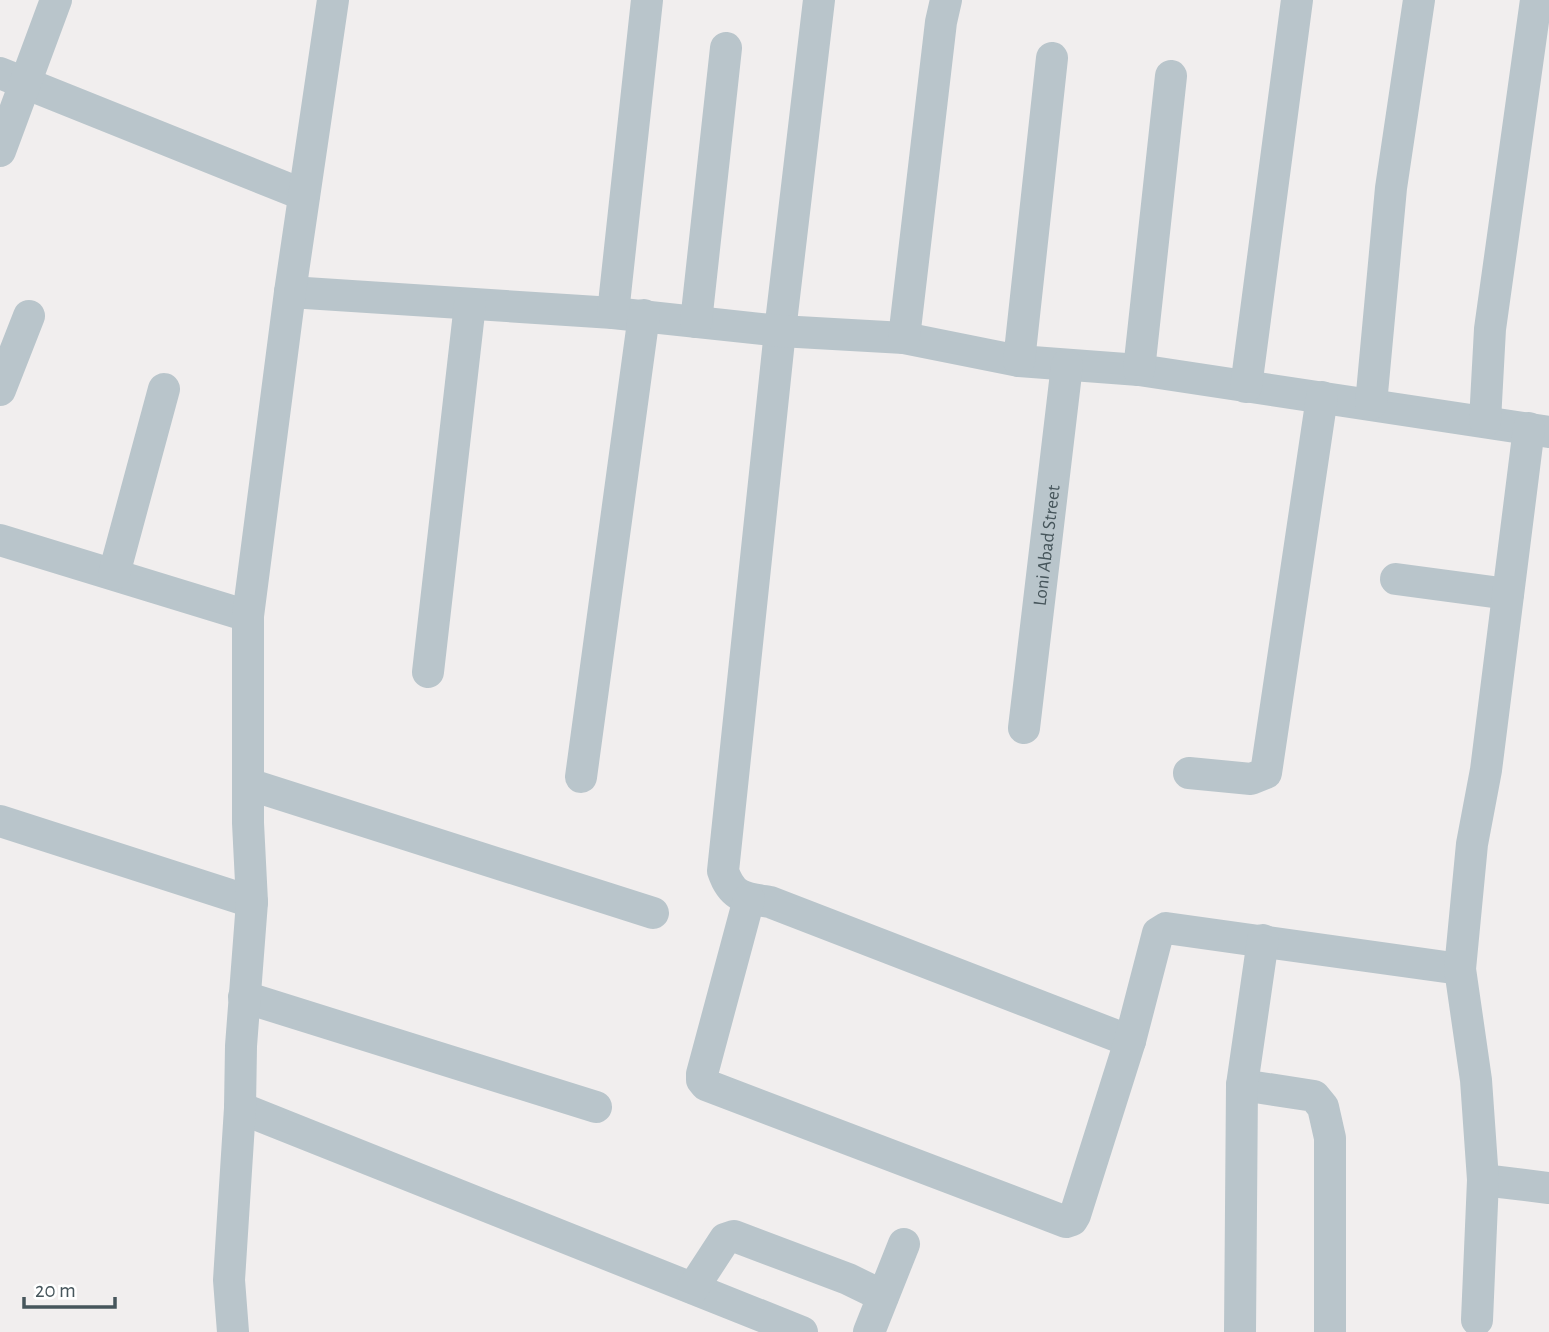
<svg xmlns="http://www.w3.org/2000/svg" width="1549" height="1332" viewBox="0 0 1549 1332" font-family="'Alegreya Sans',sans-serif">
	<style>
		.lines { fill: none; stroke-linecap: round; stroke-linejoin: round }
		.minor { stroke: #b9c5cb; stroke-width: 32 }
		.labels { text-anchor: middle; stroke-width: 5; stroke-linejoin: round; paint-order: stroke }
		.street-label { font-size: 19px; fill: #46555b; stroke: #fff }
	</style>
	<rect width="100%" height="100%" fill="#f1eeee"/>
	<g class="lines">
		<g class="minor">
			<path d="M819,0L780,331L723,871C732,898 745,898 770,902L1130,1041"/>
			<path d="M0,73L304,195"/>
			<path d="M0,151L56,0"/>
			<path d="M290,292L613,313L780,331L904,338L1019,361L1139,370L1549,432"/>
			<path d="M613,313L647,0"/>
			<path d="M696,322L726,48"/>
			<path d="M904,338L941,22L946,0"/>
			<path d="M1019,361L1052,58"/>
			<path d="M1139,370L1171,76"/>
			<path d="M1246,387L1297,0"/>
			<path d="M0,390L29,316"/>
			<path d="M1371,404L1391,188L1419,0"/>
			<path d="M1485,421L1490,329L1536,0"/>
			<path d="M0,540L248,616"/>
			<path d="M114,574L164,389"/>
			<path d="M1396,579L1508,594"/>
			<path d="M428,672L470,304"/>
			<path id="s1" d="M1024,728L1067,365"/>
			<path d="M1189,773L1251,779L1266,773L1322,397"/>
			<path d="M581,777L644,315"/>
			<path d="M248,784L653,913"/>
			<path d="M0,821L252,902"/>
			<path d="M749,899L702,1074V1080L706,1085L1066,1222L1072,1220L1075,1215L1130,1041L1158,933L1166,928L1460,969"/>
			<path d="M244,997L596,1107"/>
			<path d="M1242,1085L1314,1096L1323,1107L1330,1138V1332"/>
			<path d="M240,1108L802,1332"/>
			<path d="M1483,1180L1549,1188"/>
			<path d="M693,1288L725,1239L734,1236L848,1279L883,1296"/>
			<path d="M1477,1320L1483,1180L1476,1080L1460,969L1472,844L1486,770L1529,428"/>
			<path d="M233,1332L229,1280L240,1108L241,1046L252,902L248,823V616L290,292L333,0"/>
			<path d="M869,1332L904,1244"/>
			<path d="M1240,1332L1242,1085L1263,940"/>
		</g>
	</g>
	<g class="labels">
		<g class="street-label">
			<text dy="7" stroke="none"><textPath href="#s1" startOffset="184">Loni Abad Street</textPath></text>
		</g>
	</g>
	<path d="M24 1297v10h91v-10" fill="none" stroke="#46555b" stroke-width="3.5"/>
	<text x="35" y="1297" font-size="21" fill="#46555b" stroke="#ffffff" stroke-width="5" paint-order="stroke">20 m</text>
</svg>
